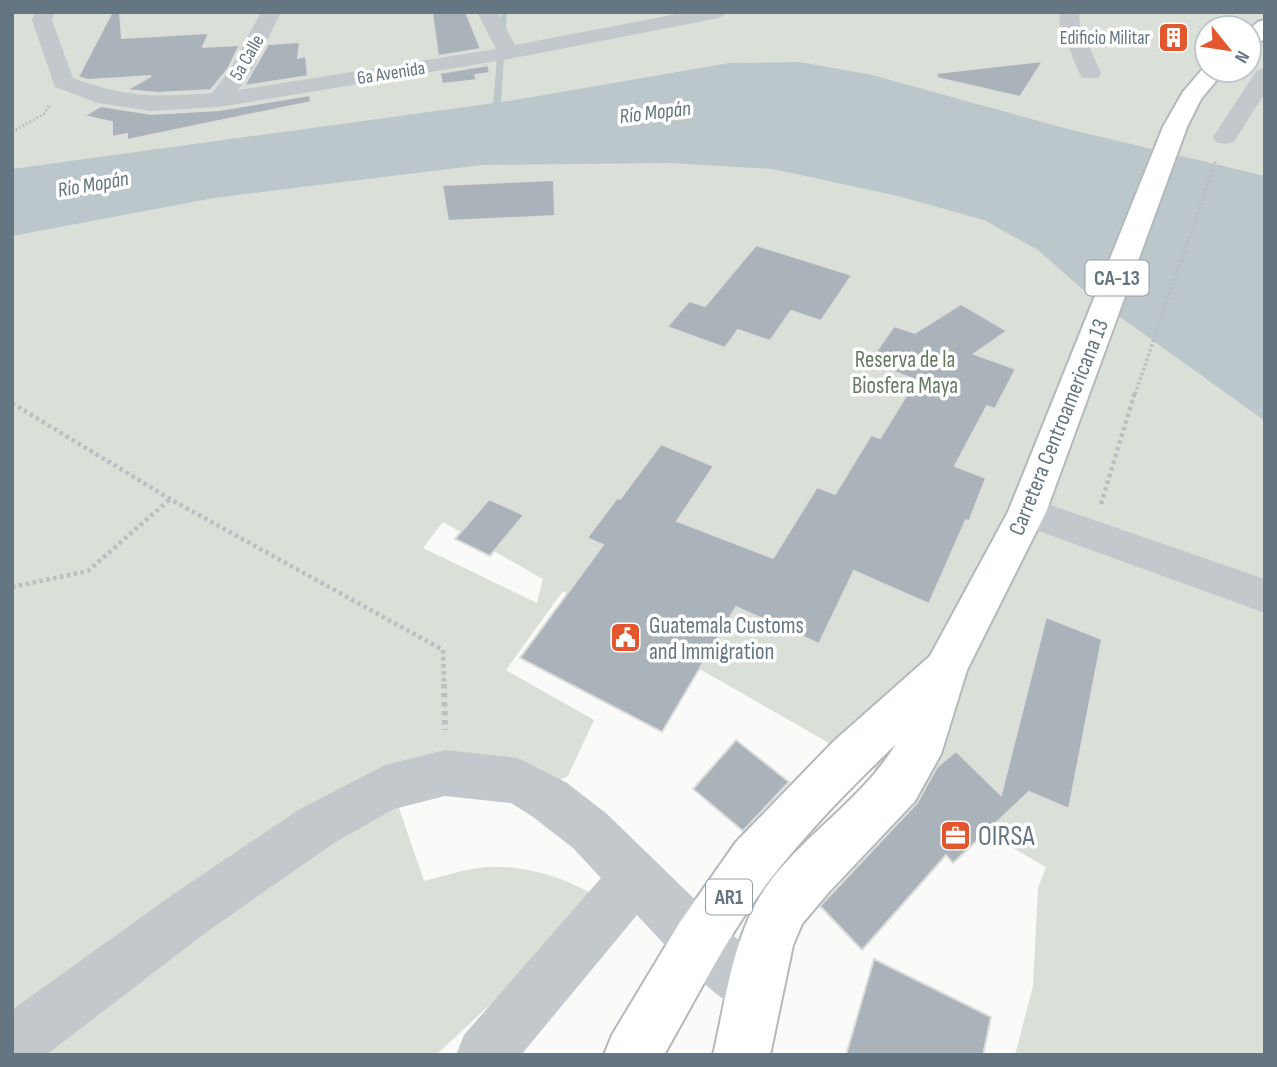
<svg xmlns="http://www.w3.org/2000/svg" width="1277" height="1067" viewBox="0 0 1277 1067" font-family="'Sofia Sans Condensed',sans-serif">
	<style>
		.green { fill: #dadfd7; fill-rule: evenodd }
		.water { fill: #bbc7cb }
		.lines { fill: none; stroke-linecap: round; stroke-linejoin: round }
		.stream { fill: #bbc7cb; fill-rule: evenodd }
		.building { fill: #aab3b9; stroke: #dcdcda; stroke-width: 2 }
		.highway-casing { stroke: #b4b9bd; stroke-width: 4 }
		.path-far3 { stroke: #bbbfc2; stroke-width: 2.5; stroke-dasharray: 2 2; stroke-linecap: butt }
		.path-far2 { stroke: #bbbfc2; stroke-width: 3.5; stroke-dasharray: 2.5 2.5; stroke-linecap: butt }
		.path-far1 { stroke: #bbbfc2; stroke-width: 4.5; stroke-dasharray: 3.5 3.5; stroke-linecap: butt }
		.path { stroke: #bbbfc2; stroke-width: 6; stroke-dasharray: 4.5 4.5; stroke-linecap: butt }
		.minor { fill: #c3c8cc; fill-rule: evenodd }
		.highway { fill: #fff; fill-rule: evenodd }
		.labels { text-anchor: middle; stroke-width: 7; stroke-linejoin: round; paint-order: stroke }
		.far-poi-label { font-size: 19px; fill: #657683; stroke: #fff; text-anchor: end }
		.far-street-label { font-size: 19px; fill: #657683; stroke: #fff }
		.far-water-label { font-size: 21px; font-style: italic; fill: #60757c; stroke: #fff }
		.shield { fill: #fff; stroke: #939fa8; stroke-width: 2 }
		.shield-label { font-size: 21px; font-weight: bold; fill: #657683 }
		.park-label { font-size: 23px; fill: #687a64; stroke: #fff }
		.street-label { font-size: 23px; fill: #657683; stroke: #fff }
		.poi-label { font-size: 23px; fill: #657683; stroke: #fff; text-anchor: start }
		.near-poi-label { font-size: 28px; fill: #657683; stroke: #fff; text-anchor: start }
	</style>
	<rect width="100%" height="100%" fill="#fafaf8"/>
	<path class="green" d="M12,12H1265V1055H1015L1033,986L1038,888L1046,867L563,591L506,670L594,720L568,776L552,784L390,782L424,881C445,876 467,868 488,867C528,865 570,879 602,900L436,1055H12ZM1207,28H1249V70H1207ZM443,522L543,579L537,603L423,548Z"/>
	<path class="water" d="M800,62L872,75L1068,129L1265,176V421L1088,294L1038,250L984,220L898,196L773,169L669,163L481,165L214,198L12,236V169L509,101L729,63Z"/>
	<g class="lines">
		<path class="stream" d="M501,12H507L500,117L496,119L492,117Z"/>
	</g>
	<path class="building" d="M112,12H120L122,38L209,33L203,47L240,45L228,69L211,90L158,93L127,90L151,76L88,80L78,77Z
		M432,12H466L481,49L438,56Z
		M300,42L298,58L306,56L308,76L244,86L268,44Z
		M1043,61L1020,97L937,78V73Z
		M488,65L490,73L475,75L477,80L442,84L440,73Z
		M310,95L311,102L127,140V134L112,137V122L84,116L101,106L151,114L219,110Z
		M554,180L555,216L448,221L442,185Z
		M756,245L852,275L821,321L791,311L770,341L738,330L725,348L667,327L689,301L705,306Z
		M961,304L1007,331L974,354L1016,369L995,409L987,406L955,466L986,478L969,522L966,520L929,604L854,571L819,644L736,607L662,732L520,658L603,545L587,538L617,498L620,499L661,444L714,466L677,521L773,558L817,487L835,494L871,435L880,438L916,380L869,362L894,326L915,333Z
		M489,499L524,515L490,556L455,539Z
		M1046,617L1102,639L1069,809L1029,792L953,863L946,855L862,950L820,906L917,803L937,767L956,751L1001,795Z
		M736,740L789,782L743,831L693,789Z
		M874,959L991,1017L983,1055H846Z"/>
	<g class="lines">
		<defs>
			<path id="highway" d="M1265,20V38L1256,45L1249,47V30L1258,22Z
				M1206,65L1207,70H1225L1201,99L1187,127L1046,512L967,670L941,754L915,801L828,893L802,924L793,945L770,1055H713C726,1000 733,934 766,887C804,834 862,800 896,744C853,785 809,830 772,877C730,931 698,995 664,1055H604L612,1035L680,922L736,842L834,741L930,656L1008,512L1163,127L1183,92Z"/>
		</defs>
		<use href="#highway" class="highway-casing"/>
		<path class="path-far3" d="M12,132L44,114L50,104
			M1212,171L1216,160"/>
		<path class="path-far2" d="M1135,394L1213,169"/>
		<path class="path-far1" d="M12,403L170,499L443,650L444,686
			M1101,504L1135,392
			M12,587L88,571L170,499"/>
		<path class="path" d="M444,684L445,730"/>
		<path class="minor" d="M35,12H55L52,20L73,78C128,98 155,97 212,93L230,70L261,12H281L251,72L238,90L496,49L477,12H497L515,45L687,12H729L719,18L509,59L219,107L151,111L98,103L55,87L32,20Z
			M1059,12H1079L1080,26L1101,73L1098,78H1082L1079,73L1060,26Z
			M1265,68V93L1237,137L1234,142L1225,144L1216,142L1213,137L1257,70Z
			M1027,497L1265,579V613L1014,522L1008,512L1014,502Z
			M445,750L518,758L567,783L607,814L718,922L774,971L782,990L774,1009L755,1017C711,999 670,950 637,915L521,1055H456L464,1035L601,878L573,848L533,817L511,803L445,796L394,809L334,843L208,931L46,1055H12V1010L172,895L300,809L385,765Z"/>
		<use href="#highway" class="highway"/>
	</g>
	<defs>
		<symbol id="building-square" viewBox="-11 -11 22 22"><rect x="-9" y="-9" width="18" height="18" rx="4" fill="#e4572e" stroke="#fff"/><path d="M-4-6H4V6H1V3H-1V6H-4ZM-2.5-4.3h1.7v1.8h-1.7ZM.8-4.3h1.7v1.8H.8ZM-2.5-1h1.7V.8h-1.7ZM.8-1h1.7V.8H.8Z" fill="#fff"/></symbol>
		<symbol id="civic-square" viewBox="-11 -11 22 22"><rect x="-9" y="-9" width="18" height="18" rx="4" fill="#e4572e" stroke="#fff"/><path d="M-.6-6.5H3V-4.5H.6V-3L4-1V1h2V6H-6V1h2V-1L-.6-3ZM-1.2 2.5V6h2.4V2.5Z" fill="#fff"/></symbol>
		<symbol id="office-square" viewBox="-11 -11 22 22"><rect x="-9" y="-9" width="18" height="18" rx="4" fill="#e4572e" stroke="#fff"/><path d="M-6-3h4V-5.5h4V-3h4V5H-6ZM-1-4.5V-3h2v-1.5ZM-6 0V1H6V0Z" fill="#fff"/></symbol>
	</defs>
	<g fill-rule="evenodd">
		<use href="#building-square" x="1156" y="20" width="35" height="35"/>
		<use href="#civic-square" x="608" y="620" width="35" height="35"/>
		<use href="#office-square" x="938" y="818" width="35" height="35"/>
	</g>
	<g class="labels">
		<g class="far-poi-label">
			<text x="1150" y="44">Edificio Militar</text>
		</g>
		<g class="far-street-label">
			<text transform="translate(246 57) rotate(-60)" y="7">5a Calle</text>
			<text transform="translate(391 72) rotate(-9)" y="7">6a Avenida</text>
		</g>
		<g class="far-water-label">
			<text transform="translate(655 112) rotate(-7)" y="7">Río Mopán</text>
			<text transform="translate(93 184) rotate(-10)" y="7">Río Mopán</text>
		</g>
		<g class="shield">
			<rect x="1085.5" y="260.5" width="63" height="35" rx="5"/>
			<rect x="706" y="879.5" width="46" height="35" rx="5"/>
		</g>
		<g class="shield-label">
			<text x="1117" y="285">CA-13</text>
			<text x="729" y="904">AR1</text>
		</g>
		<g class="park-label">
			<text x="905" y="367">Reserva de la<tspan x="905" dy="26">Biosfera Maya</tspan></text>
		</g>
		<g class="street-label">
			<text transform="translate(1058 427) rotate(-68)" y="8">Carretera Centroamericana 13</text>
		</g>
		<g class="poi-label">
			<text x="649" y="633">Guatemala Customs<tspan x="649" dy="26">and Immigration</tspan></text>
		</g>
		<g class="near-poi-label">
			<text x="978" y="845">OIRSA</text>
		</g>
	</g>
	<rect width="1277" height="1067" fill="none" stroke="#657683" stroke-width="28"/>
	<g transform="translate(1228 49) rotate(120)"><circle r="33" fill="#ffffff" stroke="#c1c8cd" stroke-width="2"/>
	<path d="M0-5L12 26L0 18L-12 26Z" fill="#e4572e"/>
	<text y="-10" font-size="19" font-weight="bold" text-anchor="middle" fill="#657683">N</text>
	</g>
</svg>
